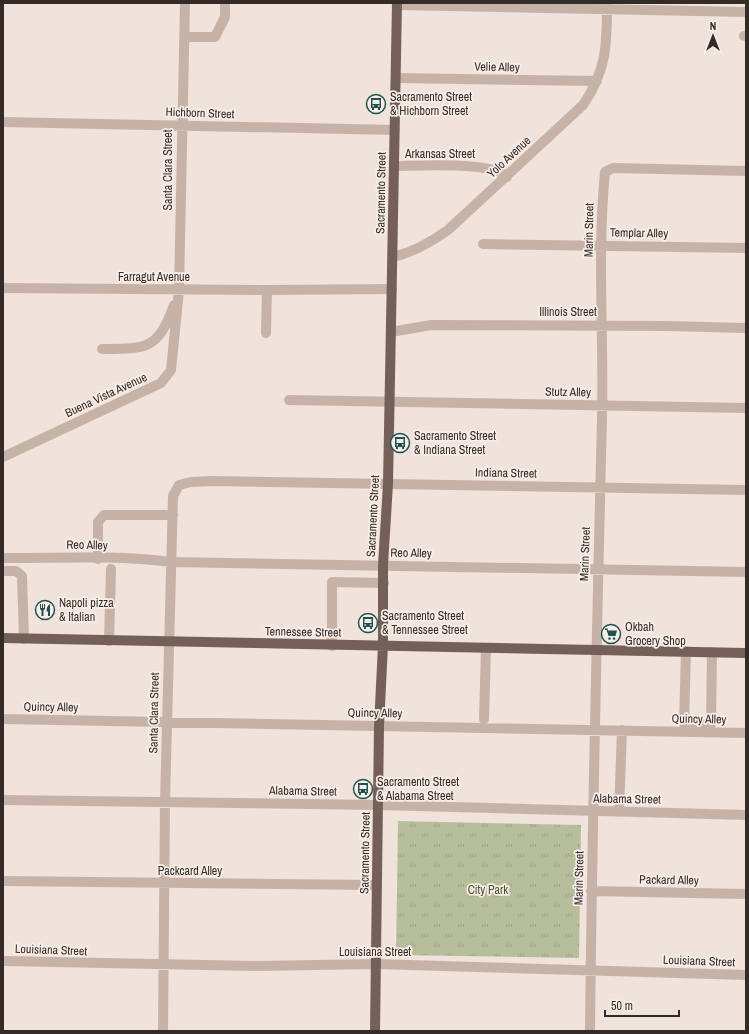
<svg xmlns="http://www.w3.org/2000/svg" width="749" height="1034" viewBox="0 0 749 1034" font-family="'Archivo Narrow',sans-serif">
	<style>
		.grass { fill: url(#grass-tufts) }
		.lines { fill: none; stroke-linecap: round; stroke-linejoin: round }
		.minor { stroke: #c7b2a8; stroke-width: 10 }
		.major { stroke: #755f59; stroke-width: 10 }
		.labels { text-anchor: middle; stroke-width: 3.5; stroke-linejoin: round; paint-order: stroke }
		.street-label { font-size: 12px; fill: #342a28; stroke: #f8eee7 }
		.poi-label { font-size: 12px; fill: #342a28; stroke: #f8eee7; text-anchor: start }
		.park-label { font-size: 12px; fill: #48512d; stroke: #f8eee7 }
	</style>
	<defs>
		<pattern id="grass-tufts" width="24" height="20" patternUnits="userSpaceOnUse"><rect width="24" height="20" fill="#b7be9c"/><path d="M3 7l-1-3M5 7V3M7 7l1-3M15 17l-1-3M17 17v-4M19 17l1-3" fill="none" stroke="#9ea386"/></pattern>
	</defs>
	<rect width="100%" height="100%" fill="#f0e3db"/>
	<path class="grass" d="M398,821L581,825L579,958L396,955Z"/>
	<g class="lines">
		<path class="minor" d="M397,5L746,12
			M744,36H746
			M185,37H215L225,17V3
			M396,78L597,81
			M3,122L395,130
			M395,166C417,166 493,161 507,177
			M483,244L746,248
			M393,257C414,252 430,243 448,230L583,105C607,70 607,44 607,3
			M3,288L267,290L392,289
			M391,332L431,325L666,326L746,328
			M266,333L267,290
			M102,349C146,349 158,350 174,305
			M289,400L746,408
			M3,457L161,383L171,370L179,290L185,3
			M3,558C59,558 116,555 171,562L746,572
			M98,559V522L104,515H173
			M3,571H16L22,576L24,639
			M109,641L111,569
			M332,646V582L384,583
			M686,651L684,724H711L712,652
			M3,719L746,733
			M484,719L486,648
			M3,800L378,805L746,815
			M619,812L622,730
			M3,881L377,885
			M591,891L746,894
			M3,961L257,966L375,964L746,975
			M163,1031L165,802L173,496L179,485L191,482L212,481L746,490
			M590,1031C592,826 597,622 602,418C604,336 597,253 605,172L613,168L746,171"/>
		<path class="major" d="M3,638L746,653
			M375,1031L379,726L383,645V565L388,484L397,3"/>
	</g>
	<defs>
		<symbol id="bus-ring" viewBox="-11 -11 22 22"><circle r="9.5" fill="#f8eee7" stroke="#205350" stroke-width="1.5"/><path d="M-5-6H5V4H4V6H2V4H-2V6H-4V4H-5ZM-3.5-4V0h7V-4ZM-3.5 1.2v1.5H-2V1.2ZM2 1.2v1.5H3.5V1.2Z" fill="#205350"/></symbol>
		<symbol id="restaurant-ring" viewBox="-11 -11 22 22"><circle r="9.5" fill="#f8eee7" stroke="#205350" stroke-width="1.5"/><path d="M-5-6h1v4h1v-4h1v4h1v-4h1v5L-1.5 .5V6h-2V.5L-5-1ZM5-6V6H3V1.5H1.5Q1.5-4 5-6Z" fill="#205350"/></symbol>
		<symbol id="supermarket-ring" viewBox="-11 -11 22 22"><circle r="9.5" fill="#f8eee7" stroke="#205350" stroke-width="1.5"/><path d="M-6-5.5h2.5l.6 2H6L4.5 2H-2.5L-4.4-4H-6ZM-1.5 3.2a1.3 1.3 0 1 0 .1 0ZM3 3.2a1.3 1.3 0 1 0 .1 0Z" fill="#205350"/></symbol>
	</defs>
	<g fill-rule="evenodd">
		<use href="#bus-ring" x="365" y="93" width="22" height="22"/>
		<use href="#bus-ring" x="389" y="432" width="22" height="22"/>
		<use href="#restaurant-ring" x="34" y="599" width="22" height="22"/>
		<use href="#bus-ring" x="357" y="612" width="22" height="22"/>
		<use href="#supermarket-ring" x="600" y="623" width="22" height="22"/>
		<use href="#bus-ring" x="352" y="778" width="22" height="22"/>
	</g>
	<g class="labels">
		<g class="street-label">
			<text transform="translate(497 67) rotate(1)" y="4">Velie Alley</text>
			<text transform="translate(200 113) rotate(2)" y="4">Hichborn Street</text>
			<text x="440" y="158">Arkansas Street</text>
			<text transform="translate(509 157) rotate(-43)" y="4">Yolo Avenue</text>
			<text transform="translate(168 170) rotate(-90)" y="4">Santa Clara Street</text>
			<text transform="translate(381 193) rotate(-89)" y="4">Sacramento Street</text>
			<text transform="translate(589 230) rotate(-89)" y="4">Marin Street</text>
			<text transform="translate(639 233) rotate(1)" y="4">Templar Alley</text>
			<text x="154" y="281">Farragut Avenue</text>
			<text x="568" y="316">Illinois Street</text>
			<text transform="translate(568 392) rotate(1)" y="4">Stutz Alley</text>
			<text transform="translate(106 395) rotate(-25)" y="4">Buena Vista Avenue</text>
			<text transform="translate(506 473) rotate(1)" y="4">Indiana Street</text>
			<text transform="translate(373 516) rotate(-87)" y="4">Sacramento Street</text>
			<text transform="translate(87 545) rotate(1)" y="4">Reo Alley</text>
			<text transform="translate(411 553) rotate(1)" y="4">Reo Alley</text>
			<text transform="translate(585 554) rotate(-88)" y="4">Marin Street</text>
			<text transform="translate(303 632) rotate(1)" y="4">Tennessee Street</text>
			<text transform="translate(51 707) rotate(1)" y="4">Quincy Alley</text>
			<text transform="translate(154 713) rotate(-89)" y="4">Santa Clara Street</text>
			<text transform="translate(375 713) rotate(1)" y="4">Quincy Alley</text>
			<text transform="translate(699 719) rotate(1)" y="4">Quincy Alley</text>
			<text transform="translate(303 791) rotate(1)" y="4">Alabama Street</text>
			<text transform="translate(627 799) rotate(1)" y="4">Alabama Street</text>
			<text transform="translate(365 853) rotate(-89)" y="4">Sacramento Street</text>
			<text x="190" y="875">Packcard Alley</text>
			<text transform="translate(579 878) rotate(-89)" y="4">Marin Street</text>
			<text transform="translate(669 880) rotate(1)" y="4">Packard Alley</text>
			<text transform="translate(51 950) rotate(2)" y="4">Louisiana Street</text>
			<text x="375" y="956">Louisiana Street</text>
			<text transform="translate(699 961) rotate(2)" y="4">Louisiana Street</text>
		</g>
		<g class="poi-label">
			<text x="390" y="101">Sacramento Street<tspan x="390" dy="14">&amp; Hichborn Street</tspan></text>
			<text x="414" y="440">Sacramento Street<tspan x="414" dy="14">&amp; Indiana Street</tspan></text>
			<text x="59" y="607">Napoli pizza<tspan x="59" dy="14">&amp; Italian</tspan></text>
			<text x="382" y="620">Sacramento Street<tspan x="382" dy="14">&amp; Tennessee Street</tspan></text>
			<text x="625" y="631">Okbah<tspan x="625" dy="14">Grocery Shop</tspan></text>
			<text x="377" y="786">Sacramento Street<tspan x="377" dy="14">&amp; Alabama Street</tspan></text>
		</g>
		<g class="park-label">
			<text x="488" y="894">City Park</text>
		</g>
	</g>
	<rect width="749" height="1034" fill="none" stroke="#342a28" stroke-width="8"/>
	<g transform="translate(713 36)" stroke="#f8eee7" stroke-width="3" paint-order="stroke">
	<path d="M0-3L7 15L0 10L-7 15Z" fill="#342a28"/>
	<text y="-6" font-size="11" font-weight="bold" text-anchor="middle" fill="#342a28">N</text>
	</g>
	<path d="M605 1010v6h74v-6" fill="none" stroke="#342a28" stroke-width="2"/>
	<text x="611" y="1010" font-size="12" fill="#342a28" stroke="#f8eee7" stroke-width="3" paint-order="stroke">50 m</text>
</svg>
